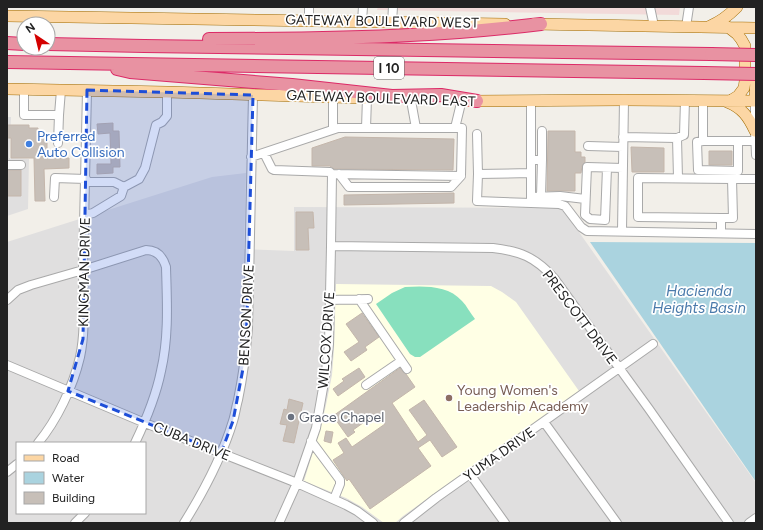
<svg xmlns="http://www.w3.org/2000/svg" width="763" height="530" viewBox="0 0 763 530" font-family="Figtree,sans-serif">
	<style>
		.residential { fill: #e0dfdf; fill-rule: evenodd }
		.commercial { fill: #f2dad9 }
		.education { fill: #ffffe5 }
		.pitch { fill: #88e0be }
		.water { fill: #aad3df }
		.building { fill: #c7bfb8; stroke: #c4b6ab }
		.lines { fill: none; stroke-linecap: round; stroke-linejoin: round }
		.minor-casing { stroke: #a9a9a9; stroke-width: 10 }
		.major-casing { stroke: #a06b00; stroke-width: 12 }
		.highway-casing { stroke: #dc2a67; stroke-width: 14 }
		.minor { stroke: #fff; stroke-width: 8 }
		.major { stroke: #fcd6a4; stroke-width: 11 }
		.highway { stroke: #e892a2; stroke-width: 12 }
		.highway-bridge-casing { stroke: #dc2a67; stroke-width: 14; stroke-linecap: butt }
		.highway-bridge { stroke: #e892a2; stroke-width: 12 }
		.marked { fill: #1d4ed8; fill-opacity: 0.2; stroke: #1d4ed8; stroke-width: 3; stroke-dasharray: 8 5; stroke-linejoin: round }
		.shop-dot { fill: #3f7fe0; stroke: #fff; stroke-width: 1.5 }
		.education-dot { fill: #8d6e63; stroke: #fff; stroke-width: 1.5 }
		.worship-dot { fill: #6b7280; stroke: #fff; stroke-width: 1.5 }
		.labels { text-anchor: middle; stroke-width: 3.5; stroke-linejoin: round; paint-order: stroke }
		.shield { fill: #fff; stroke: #646464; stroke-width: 1 }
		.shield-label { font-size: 13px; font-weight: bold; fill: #222 }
		.street-label { font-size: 14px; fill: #222; stroke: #fff }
		.shop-label { font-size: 14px; fill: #366cbe; stroke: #fff; text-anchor: start }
		.education-label { font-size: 14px; fill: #785e54; stroke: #fff; text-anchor: start }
		.worship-label { font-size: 14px; fill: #5b616d; stroke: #fff; text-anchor: start }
		.water-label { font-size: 15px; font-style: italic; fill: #4a7aab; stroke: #fff }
	</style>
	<rect width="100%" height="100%" fill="#f2efe9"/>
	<path class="residential" d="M7,117H11L9,158L29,159L28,209L7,216Z
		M246,173L244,249L294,251V207L562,208L756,483V523H7V242L212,177ZM17,443H145V513H17Z"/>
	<path class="commercial" d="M378,7H680L679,15L377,10Z"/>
	<path class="education" d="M336,284L491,286L502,292L516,302L579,391L403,516L395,523H384L362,507L346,498L304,481L321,426L326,405L332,375L334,349Z"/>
	<path class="pitch" d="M405,287C424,286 448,285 462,301C467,306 470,313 475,319L420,357H415L410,354L376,304L392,293Z"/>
	<path class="water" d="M590,242L756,243V482Z"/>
	<path class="building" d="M113,123V131H119L120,167H113V173L97,174V164H111L110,133L98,134L97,124Z
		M7,125H29V128H38V138H47V158H69V168L44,169L45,201H35L34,158H11V138H7Z
		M548,131H575V152H581V157H585V162L582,166L581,173H575V191H547Z
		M345,137L454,139L453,170L334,169L330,166H312V148Z
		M631,147L664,148V172H632Z
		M709,151H732V165H709Z
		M7,170H21V196H7Z
		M454,193V203L344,205V195Z
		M296,212H313L314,228H308L309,250H296Z
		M362,313L379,337L365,347L367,350L351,361L344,352L359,342L346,324Z
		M359,368L365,377L338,396L333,389L344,381L342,379Z
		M400,368L403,372L406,374L415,387L392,403L418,442L427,435L409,410L424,400L457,447L442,457L430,440L418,448L431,466L370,509L349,479L347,481L333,460L344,453L338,443L346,438L352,447L385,424L377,413L353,430L355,432L348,437L333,416Z
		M289,399L303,403L294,443L283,441L287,425L280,424L284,409L287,410Z
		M326,431L333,432L331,443L324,441Z"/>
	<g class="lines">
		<defs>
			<path id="minor" d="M650,7L654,26
				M309,20V7
				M362,21L363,7
				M392,22L393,7
				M686,27L689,7
				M24,89V115H59L58,143
				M410,95L416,128
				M703,101V141L697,142L698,170L738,171V141H703
				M755,101V131L756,155
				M59,115L61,90
				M366,128L367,98
				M333,129V97
				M477,134L478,174L477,201L531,203V101
				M623,137L677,138L678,178
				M677,138L684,135L685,100
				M738,141H756
				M588,146L623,147
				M264,153L272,169L274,170L330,172L332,174L461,176L462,128H455
				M251,157L338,128H455L462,99
				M531,160H542L541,196
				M542,160V131
				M7,165H21
				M607,168L605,220L590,219L585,215L587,167L623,168
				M339,174L349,187H451L461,176
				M478,174L531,173
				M732,179H756
				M85,182H114L124,187L139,179L145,168L156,125L162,122L167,116V92
				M54,197L55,178L86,179
				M531,197L560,196L585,199
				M531,203L559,204L565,206L581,227L587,231L756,234
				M85,215L93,213L121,196L124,187
				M622,231L624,100
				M721,233V218H733L732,179L638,178V217L721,218
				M331,246L493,248C520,251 535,257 554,278L649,409L729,523
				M359,299L407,369
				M7,300L18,290L31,285L83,270L146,250C157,250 163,257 166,267C167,302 169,337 161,371C156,396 146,420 135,443
				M330,300L368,299
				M7,365L145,423L297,483L346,505L357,511L373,523
				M366,385L401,361
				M544,422L617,523
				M311,441L340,480V484L334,499
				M38,443C57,420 73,387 80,357C86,329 83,297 83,269C84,210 86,150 87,90
				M7,472L17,464
				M470,474L505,523
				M75,523L85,513
				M184,523C204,491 222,457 233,421C235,415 236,407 238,400C243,376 246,353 248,328L253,95
				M279,523L297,483L316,428L326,371L329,344L331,246L332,174
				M404,523L436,498L653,344
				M749,523L756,518"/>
			<path id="major" d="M7,16L505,24
				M533,24L756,28
				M710,26C720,22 729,15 737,7
				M728,27L737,34L741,39L745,46V81L744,88L738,96L730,101
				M7,89L167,92L365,98
				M469,101L624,100L756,101
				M755,101L756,75
				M727,102C742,108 748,116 755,131"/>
			<path id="highway" d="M209,39C276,39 343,39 410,35C454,33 498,29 541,24
				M7,43L24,44
				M48,44L144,46L711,54
				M7,62L704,73
				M117,69L130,72L292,85L392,96L441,95L477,101"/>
		</defs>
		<use href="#minor" class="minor-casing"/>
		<use href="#major" class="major-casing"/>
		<use href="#highway" class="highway-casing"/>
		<use href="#minor" class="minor"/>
		<use href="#major" class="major"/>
		<use href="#highway" class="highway"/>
		<defs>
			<path id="highway-bridge" d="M711,54L756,55
				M704,73L756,74"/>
		</defs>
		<use href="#highway-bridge" class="highway-bridge-casing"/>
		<use href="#highway-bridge" class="highway-bridge"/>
	</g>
	<path class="marked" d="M87,90L253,95L246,353L233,421L221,453L68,391L83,339Z"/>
	<circle class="shop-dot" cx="29" cy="144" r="4"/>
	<circle class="education-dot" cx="449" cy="398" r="4"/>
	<circle class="worship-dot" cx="291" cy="417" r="4"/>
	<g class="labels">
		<rect class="shield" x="374" y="57" width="30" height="22" rx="3"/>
		<g class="shield-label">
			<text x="389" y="73">I 10</text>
		</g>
		<g class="street-label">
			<text transform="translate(382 21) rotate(1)" y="5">GATEWAY BOULEVARD WEST</text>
			<text transform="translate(381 98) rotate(2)" y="5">GATEWAY BOULEVARD EAST</text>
			<text transform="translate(84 272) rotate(-89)" y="5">KINGMAN DRIVE</text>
			<text transform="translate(246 315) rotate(-87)" y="5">BENSON DRIVE</text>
			<text transform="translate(580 317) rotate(53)" y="5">PRESCOTT DRIVE</text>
			<text transform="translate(326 340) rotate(-86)" y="5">WILCOX DRIVE</text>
			<text transform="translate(192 441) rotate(22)" y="5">CUBA DRIVE</text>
			<text transform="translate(499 454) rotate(-35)" y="5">YUMA DRIVE</text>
		</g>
		<g class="shop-label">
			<text x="37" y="141">Preferred<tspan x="37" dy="16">Auto Collision</tspan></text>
		</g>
		<g class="education-label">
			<text x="457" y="395">Young Women's<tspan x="457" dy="16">Leadership Academy</tspan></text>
		</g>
		<g class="worship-label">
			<text x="299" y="422">Grace Chapel</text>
		</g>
		<g class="water-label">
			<text x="699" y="296">Hacienda<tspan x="699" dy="17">Heights Basin</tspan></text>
		</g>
	</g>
	<rect width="763" height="530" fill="none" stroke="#222222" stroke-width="16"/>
	<rect x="16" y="442" width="130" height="72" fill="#ffffff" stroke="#a7a7a7"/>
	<rect x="24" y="455" width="20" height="6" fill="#fcd6a4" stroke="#a7a7a7"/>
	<text x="52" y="462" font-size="12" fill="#222222">Road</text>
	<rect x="24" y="472" width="20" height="12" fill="#aad3df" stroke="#a7a7a7"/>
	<text x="52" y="482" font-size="12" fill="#222222">Water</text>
	<rect x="24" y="492" width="20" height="12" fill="#c7bfb8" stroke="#a7a7a7"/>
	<text x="52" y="502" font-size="12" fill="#222222">Building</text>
	<g transform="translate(36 36) rotate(325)"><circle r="19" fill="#ffffff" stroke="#a7a7a7"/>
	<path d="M0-3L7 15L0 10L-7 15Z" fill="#d40000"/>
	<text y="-6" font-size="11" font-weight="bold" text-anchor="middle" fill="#222222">N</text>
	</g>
</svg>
